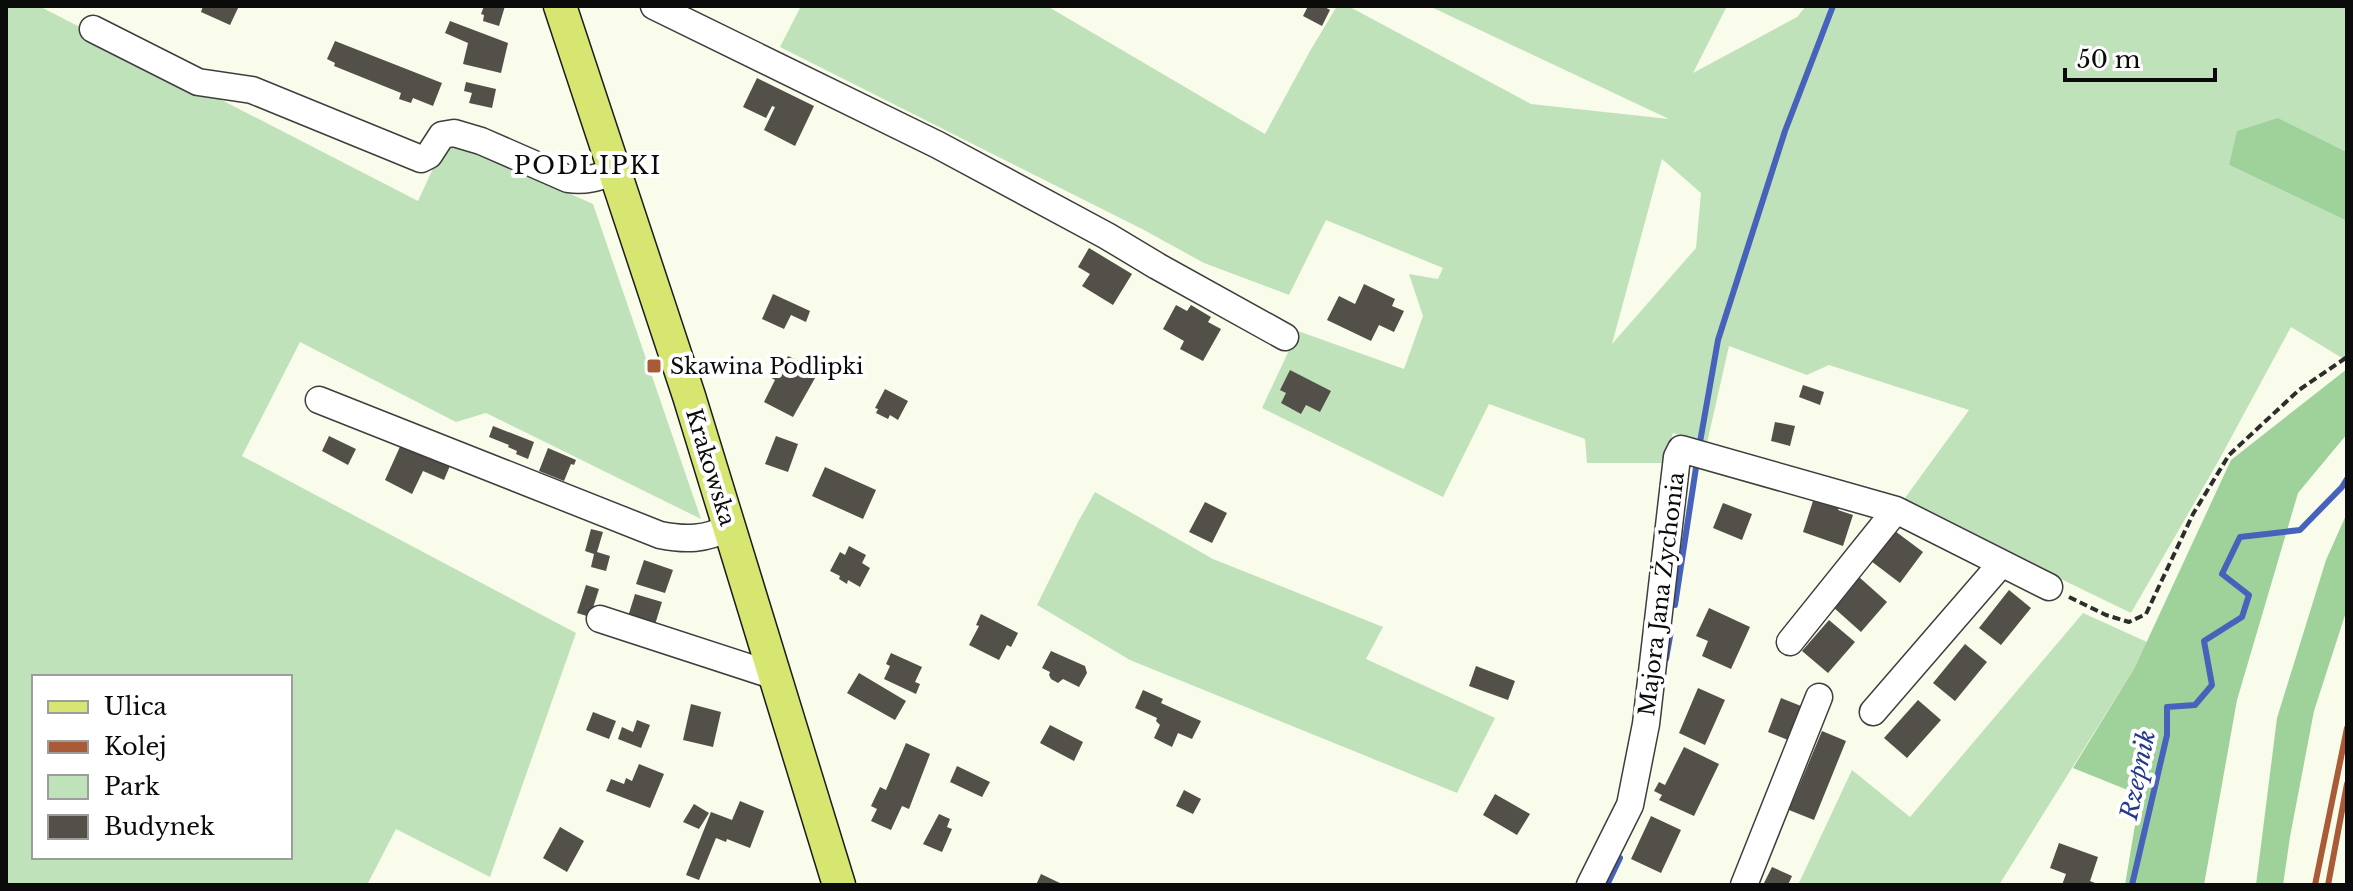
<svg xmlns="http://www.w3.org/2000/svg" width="2353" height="891" viewBox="0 0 2353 891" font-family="'Libre Baskerville',serif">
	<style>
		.green { fill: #c0e2ba; fill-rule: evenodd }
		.forest { fill: #9fd19b }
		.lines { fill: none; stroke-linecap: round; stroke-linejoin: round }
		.stream { stroke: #4762bb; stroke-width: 6 }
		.building { fill: #525049 }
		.minor-casing { stroke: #3e3e3e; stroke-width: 29 }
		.major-casing { stroke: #1c1c1c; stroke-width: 35 }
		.path { stroke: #2d2d2d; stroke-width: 4; stroke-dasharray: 8 4; stroke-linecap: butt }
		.minor { stroke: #fff; stroke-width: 26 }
		.major { stroke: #d7e671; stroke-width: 32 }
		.rail { stroke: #a85b36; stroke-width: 6 }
		.poi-dot { fill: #a85b36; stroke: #fff; stroke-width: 3 }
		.labels { text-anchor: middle; stroke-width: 8; stroke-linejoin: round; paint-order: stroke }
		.poi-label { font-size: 22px; fill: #0b0b0b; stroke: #fff; text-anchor: start }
		.street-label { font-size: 22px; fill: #0b0b0b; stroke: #fff }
		.neighbourhood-label { font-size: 24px; letter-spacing: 2px; fill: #0b0b0b; stroke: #fff }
		.water-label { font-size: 24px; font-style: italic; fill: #25398b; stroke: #fff }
	</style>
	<rect width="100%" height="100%" fill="#f9fceb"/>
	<path class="green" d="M6,6H39L418,201L436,162L448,146L462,145L593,204L701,519L486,413L456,422L300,342L242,456L576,633L490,877L396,829L367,885H6ZM34,677H290V857H34Z
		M801,6H1047L1265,134L1310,51L1337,6H1348L1531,104L1669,119L1429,6H1727L1693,73L1797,17L1806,6H2347V152L2277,118L2229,165L2347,221V361L2291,327L2219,460L2131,613L1902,502L1969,410L1829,365L1807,375L1729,346L1707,443L1673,433L1663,463H1587L1585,439L1489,404L1443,497L1262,408L1298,331L1404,369L1423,316L1409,274L1438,279L1443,268L1326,220L1289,295L1204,263L1142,229L780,47ZM1662,159L1701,193L1696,248L1612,344Z
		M1095,492L1213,559L1383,627L1366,659L1495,718L1457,793L1130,660L1037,605L1078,522Z
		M2083,613L2147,642L2135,667L1999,885H1798L1852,770L1910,817Z"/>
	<path class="forest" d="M2278,118L2347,152V221L2229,165L2237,131Z
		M2347,369V434L2298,493L2237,700L2204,885H2125L2140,795L2073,768L2135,667L2231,460Z
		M2347,513V609L2314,711L2290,837L2283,885H2256L2277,718L2326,560Z"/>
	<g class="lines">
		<path class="stream" d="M1700,442L1718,340L1785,131L1833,6
			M1675,605L1697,461
			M1666,659L1671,631
			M1607,885L1620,858
			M2132,885L2167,735V707L2195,705L2212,685L2204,641L2242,617L2249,595L2222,574L2240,537L2300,530L2342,487L2347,479"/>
	</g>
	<path class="building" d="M203,6H239L230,25L201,12Z
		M484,6H505L499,26L483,21L484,15L481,14Z
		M1308,6H1323L1330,10L1322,26L1303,16Z
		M450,21L508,43L501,73L463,64L468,43L445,33Z
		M335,41L442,83L433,106L413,98L411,103L399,99L401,93L334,66L335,63L327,59Z
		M757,78L814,106L795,146L764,130L775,107L772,106L766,118L743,107Z
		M466,82L496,89L492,108L469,103L472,93L464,91Z
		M1089,248L1132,274L1113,305L1082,286L1090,274L1078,267Z
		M1364,284L1395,299L1392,306L1404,311L1394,332L1379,325L1371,341L1327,320L1339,296L1355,304Z
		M773,294L810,311L806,322L791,315L784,329L762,319Z
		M1176,305L1187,311L1191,305L1211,317L1208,322L1221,329L1203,361L1180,349L1184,341L1163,329Z
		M788,356L819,371L793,417L764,402L775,380L768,376L775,364L782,368Z
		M1290,370L1331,391L1320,412L1306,405L1301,414L1281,403L1286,393L1280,390Z
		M1803,385L1824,392L1820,405L1799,397Z
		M885,389L908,401L898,420L890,415L888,419L876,413L878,409L875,408Z
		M1775,422L1795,426L1790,446L1771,441Z
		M493,426L534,442L528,459L516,454L517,451L508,447L509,445L489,437Z
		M329,436L356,449L348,465L322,451Z
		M776,436L798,444L788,472L765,464Z
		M403,440L452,461L444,480L423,471L412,494L385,480Z
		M548,448L576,460L574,465L571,464L564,481L539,471Z
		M825,467L876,490L863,519L812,496Z
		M1813,501L1839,508L1838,510L1853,515L1843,546L1803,532Z
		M1205,502L1227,513L1212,543L1189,532Z
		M1723,503L1752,514L1742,540L1713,528Z
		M591,529L603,532L597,552L610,556L606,571L591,567L594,554L585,551Z
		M1895,531L1923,552L1900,583L1871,561Z
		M849,546L866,555L862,563L870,568L860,587L848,580L847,584L839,579L840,576L830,571L840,552L845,555Z
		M644,560L673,570L665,593L636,584Z
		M1859,577L1887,602L1861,632L1833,607Z
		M586,585L599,589L590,617L577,613Z
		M2009,590L2031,608L2001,645L1979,628Z
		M635,594L662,602L653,631L626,623Z
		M1709,608L1750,627L1731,669L1702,656L1708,641L1696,636Z
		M981,614L1018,633L1011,647L1007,645L999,660L969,645L979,626L976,625Z
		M1829,620L1855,642L1828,673L1802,651Z
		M1965,644L1987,662L1955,701L1933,683Z
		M1051,651L1085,666L1087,673L1079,687L1063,679L1058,683L1051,679L1049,675L1050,672L1042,668Z
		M891,653L922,667L915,682L920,684L916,694L884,679L890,666L886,664Z
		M1476,666L1515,681L1508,700L1469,686Z
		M859,673L906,701L895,720L847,693Z
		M1698,688L1725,700L1705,745L1679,733Z
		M1143,690L1163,699L1161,703L1201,721L1192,739L1178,733L1172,747L1154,738L1160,725L1156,721L1157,718L1135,708Z
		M1781,698L1801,706L1788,740L1768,732Z
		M1918,700L1941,720L1907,758L1884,738Z
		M691,704L721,712L713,747L683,740Z
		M593,712L616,721L609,739L586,730Z
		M637,720L650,725L641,748L618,739L622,727L633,732Z
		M1050,725L1083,742L1074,761L1040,743Z
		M1822,731L1846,741L1814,820L1789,810Z
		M906,743L930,754L909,809L902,806L891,830L871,821L877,809L871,806L880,787L886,790Z
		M1684,747L1719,764L1694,816L1659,800L1662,795L1654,791L1659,782L1665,785Z
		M639,764L664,774L650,808L606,791L611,779L624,784L626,778L632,781Z
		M957,766L990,782L982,797L950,782Z
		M1184,790L1201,799L1193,814L1176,806Z
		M1495,794L1530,814L1517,835L1483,815Z
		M740,801L764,811L750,848L727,839L726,842L716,838L699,880L686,875L711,812L732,820Z
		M694,804L709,813L699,829L683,822Z
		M939,814L950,819L947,827L952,829L942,852L923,844Z
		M1651,816L1681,830L1661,873L1631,859Z
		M560,827L584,841L567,872L543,858Z
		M2059,843L2098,857L2090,881L2100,885H2062L2066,874L2050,868Z
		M1772,867L1792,876L1788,885H1763Z
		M1041,874L1064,885H1036Z"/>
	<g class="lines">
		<defs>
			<path id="minor" d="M654,6L938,145L1107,236L1157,266L1285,337
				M93,29L198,82L252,90L421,159L429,155L442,135L454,133L481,141L568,179C586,182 599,177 616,171
				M319,400L660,535C685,540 706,540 729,527
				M600,619L775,676
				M1790,642L1896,510
				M1873,712L2001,564
				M1590,885L1630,805L1632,795L1646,724L1677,457L1681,449L1896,510L2049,587
				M1744,885L1819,697"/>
			<path id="major" d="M560,6L689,396L839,885"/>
		</defs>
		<use href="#minor" class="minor-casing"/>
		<use href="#major" class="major-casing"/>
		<path class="path" d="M2069,597L2106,615L2129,622L2146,614L2193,514L2229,455L2299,390L2347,357"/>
		<use href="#minor" class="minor"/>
		<use href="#major" class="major"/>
		<path class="rail" d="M2315,885L2347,728
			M2328,885L2347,784"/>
	</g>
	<rect class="poi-dot" x="646" y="358" width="16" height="16" rx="4"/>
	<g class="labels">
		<g class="poi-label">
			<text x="670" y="374">Skawina Podlipki</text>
		</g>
		<g class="street-label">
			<text transform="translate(711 467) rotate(73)" y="8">Krakowska</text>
			<text transform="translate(1661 594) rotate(-83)" y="8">Majora Jana Żychonia</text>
		</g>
		<g class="neighbourhood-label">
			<text x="588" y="174">PODLIPKI</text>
		</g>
		<g class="water-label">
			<text transform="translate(2138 775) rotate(-78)" y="8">Rzepnik</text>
		</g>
	</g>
	<rect width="2353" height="891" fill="none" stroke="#0b0b0b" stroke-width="16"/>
	<rect x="32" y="675" width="260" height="184" fill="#ffffff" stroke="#9d9d9d" stroke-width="2"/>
	<rect x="48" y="701" width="40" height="12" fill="#d7e671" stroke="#9d9d9d" stroke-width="2"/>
	<text x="104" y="715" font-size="24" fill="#0b0b0b">Ulica</text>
	<rect x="48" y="741" width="40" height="12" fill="#a85b36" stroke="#9d9d9d" stroke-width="2"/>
	<text x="104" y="755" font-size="24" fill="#0b0b0b">Kolej</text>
	<rect x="48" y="775" width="40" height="24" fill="#c0e2ba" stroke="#9d9d9d" stroke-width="2"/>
	<text x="104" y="795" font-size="24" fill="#0b0b0b">Park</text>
	<rect x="48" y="815" width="40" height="24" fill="#525049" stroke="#9d9d9d" stroke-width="2"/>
	<text x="104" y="835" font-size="24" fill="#0b0b0b">Budynek</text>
	<path d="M2065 68v12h150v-12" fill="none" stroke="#0b0b0b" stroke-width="4"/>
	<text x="2077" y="68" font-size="24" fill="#0b0b0b" stroke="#ffffff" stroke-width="6" paint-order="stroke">50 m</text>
</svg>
